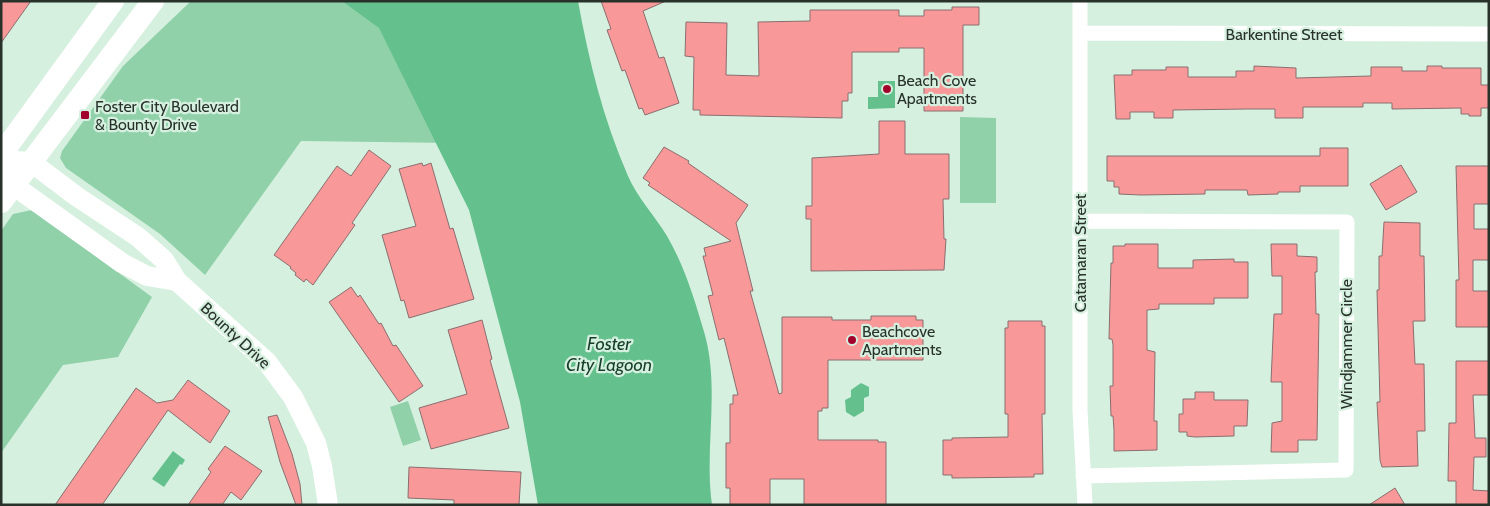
<svg xmlns="http://www.w3.org/2000/svg" width="1490" height="506" viewBox="0 0 1490 506" font-family="Cabin,sans-serif">
	<style>
		.green { fill: #90d1aa }
		.water { fill: #64c18d }
		.building { fill: #f99899; stroke: #8a6e6e }
		.lines { fill: none; stroke-linecap: round; stroke-linejoin: round }
		.minor { stroke: #fff; stroke-width: 15 }
		.tertiary { stroke: #fff; stroke-width: 20 }
		.secondary { stroke: #fff; stroke-width: 22 }
		.poi-dot { fill: #a2032b; stroke: #d6f0df; stroke-width: 2 }
		.labels { text-anchor: middle; stroke-width: 4.5; stroke-linejoin: round; paint-order: stroke }
		.street-label { font-size: 16px; fill: #28322b; stroke: #d6f0df }
		.poi-label { font-size: 16px; fill: #28322b; stroke: #d6f0df; text-anchor: start }
		.water-label { font-size: 18px; font-style: italic; fill: #153d28; stroke: #d6f0df }
	</style>
	<rect width="100%" height="100%" fill="#d6f0df"/>
	<path class="green" d="M191,1H357L380,23L454,143L301,141L205,275L160,234L66,168L60,158L62,151L123,66Z
		M960,117L996,118V203H960Z
		M32,210L152,297L118,357L63,365L1,453V231L13,214Z
		M408,401L421,440L403,446L390,407Z"/>
	<path class="water" d="M342,1H578C589,61 603,119 628,176C637,197 655,216 667,236C685,267 695,301 705,335C720,391 704,449 712,505H538L520,402L469,210L379,28Z
		M878,81H895V108L868,109V97H878Z
		M861,383L869,387V396L864,398V411L854,417L846,412L845,400L851,397V390Z
		M173,451L185,460L182,465L180,464L164,487L152,479Z"/>
	<path class="building" d="M1,1H31L1,43Z
		M601,1H666L643,11L659,58L664,57L679,103L645,115L642,108L639,109L625,70L622,71L607,30L611,29Z
		M952,7H979V25H963V111H924V48H899V52H852V93H848V101H842V118L700,115V110H693L694,57L685,56L686,22L727,23L726,75L759,76L758,22L810,21V10H899V16H924V10H952Z
		M1254,66L1296,68V78L1371,76V67H1402V71H1427V66H1442V68H1481V85H1489V108H1481V116H1469V114H1461V108L1392,109V103H1363V107H1303V118H1275V109H1248L1173,110V118H1154V112H1130V119H1116L1114,75H1132V70H1166V67H1188V77H1236V71H1254Z
		M879,121H905V154H949V199H943L944,239H946L944,270L811,271V219H806V206H812V158L879,154Z
		M664,147L689,161L688,163L748,205L736,223L753,291H750L779,394L782,393V317H832V320H871V316H916V320H923V360H828V408H822V411H818V440H878V442H886V505H804V479H770V505H730V488H726V443H730V404H733V395H738L724,338L719,340L708,296L713,295L703,256H706L704,248L731,241L648,185L650,183L643,178Z
		M1320,148H1348V186H1300V192H1278V194L1248,195L1247,190H1205V194L1141,195L1119,194V187H1114V181H1107V156H1320Z
		M369,150L391,166L352,223L355,225L313,285L306,279L304,282L295,275L296,273L290,268L291,267L274,255L337,166L351,176Z
		M422,163L423,166L431,163L450,229L453,228L474,299L409,318L404,300L401,301L382,235L416,226L399,169Z
		M1401,165L1417,192L1386,210L1370,184Z
		M1456,166H1489V204H1474V229H1489V260H1473V291H1489V327H1456V280H1459Z
		M1384,222L1420,223V256H1424L1425,321H1413L1415,364H1424L1425,431H1417L1418,466L1382,467L1380,460L1377,402H1380L1377,290H1379V256H1382Z
		M1125,244H1158V268H1193V260L1234,259V262H1248V298H1214V304H1159V309L1147,310V350L1155,352L1154,421H1157V450L1114,451V430L1113,416H1111L1110,386H1113V345L1112,339H1109L1111,263H1113V246H1125Z
		M1271,244H1297V256L1317,257V272H1315L1316,314H1319L1317,440H1298V452H1271L1272,423L1282,421V382H1271L1274,314H1282V276H1272Z
		M351,287L358,297L360,295L379,324L381,323L393,346L396,345L423,386L399,402L329,302Z
		M482,320L492,359L490,360L509,428L431,449L419,408L467,394L448,330Z
		M1008,321H1042V326H1045V414H1042L1043,474H1034V477L952,478V475H943V440H952V438L1008,437V414H1005V328H1008Z
		M1456,361H1489V395H1473L1475,438H1486V457H1474L1473,490L1489,491V505H1456V481H1448L1449,423H1456Z
		M188,380L230,411L210,443L168,410L102,505H55L136,388L157,403L173,400Z
		M1195,392H1214V400H1248L1247,426H1234V436L1195,437L1187,436V432H1179V414H1183V399H1195Z
		M277,415L292,454L300,484L302,505H296L280,462L268,417Z
		M225,446L262,471L241,500L231,492L222,505H188L211,472L208,469Z
		M409,467L521,472L519,505H454V500L408,498Z
		M1395,488L1405,505H1369Z"/>
	<g class="lines">
		<path class="minor" d="M1080,1V410L1085,505
			M1080,33L1489,34
			M1080,221L1347,222L1346,470L1083,476"/>
		<path class="tertiary" d="M1,160L31,162L76,196L138,237L164,260L177,281L267,362L293,397L316,443L322,466L328,505
			M5,171L13,185L122,263L147,276L177,281"/>
		<path class="secondary" d="M1,155L113,1
			M1,202L153,1"/>
	</g>
	<g class="poi-dot">
		<circle cx="887" cy="89" r="5"/>
		<rect x="80" y="110" width="10" height="10" rx="2.5"/>
		<circle cx="852" cy="340" r="5"/>
	</g>
	<g class="labels">
		<g class="street-label">
			<text x="1284" y="40">Barkentine Street</text>
			<text transform="translate(1080 253) rotate(-90)" y="6">Catamaran Street</text>
			<text transform="translate(236 335) rotate(43)" y="6">Bounty Drive</text>
			<text transform="translate(1346 344) rotate(-90)" y="6">Windjammer Circle</text>
		</g>
		<g class="poi-label">
			<text x="897" y="86">Beach Cove<tspan x="897" dy="18">Apartments</tspan></text>
			<text x="95" y="112">Foster City Boulevard<tspan x="95" dy="18">&amp; Bounty Drive</tspan></text>
			<text x="862" y="337">Beachcove<tspan x="862" dy="18">Apartments</tspan></text>
		</g>
		<g class="water-label">
			<text x="609" y="350">Foster<tspan x="609" dy="21">City Lagoon</tspan></text>
		</g>
	</g>
	<rect width="1490" height="506" fill="none" stroke="#28322b" stroke-width="5"/>
</svg>
